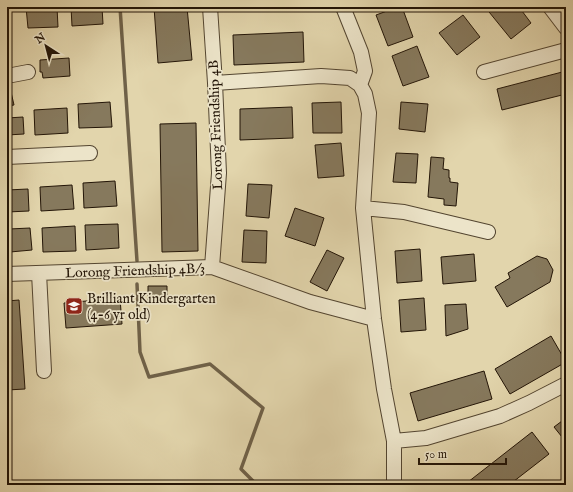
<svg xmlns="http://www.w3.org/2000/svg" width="573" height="492" viewBox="0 0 573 492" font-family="'IM FELL English',serif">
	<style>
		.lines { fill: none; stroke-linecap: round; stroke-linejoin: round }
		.stream { stroke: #6f6148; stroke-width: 3.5 }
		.building { fill: #86795d; stroke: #231507 }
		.minor-casing { stroke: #534530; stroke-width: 16 }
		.minor { stroke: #ece4c9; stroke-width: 14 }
		.labels { text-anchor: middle; stroke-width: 3.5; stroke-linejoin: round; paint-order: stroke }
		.street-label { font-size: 14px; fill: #231507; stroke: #ece4c9 }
		.poi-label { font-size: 14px; fill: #231507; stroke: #ece4c9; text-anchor: start }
	</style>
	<rect width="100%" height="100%" fill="#e2d5ac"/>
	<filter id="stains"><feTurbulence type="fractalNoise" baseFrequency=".005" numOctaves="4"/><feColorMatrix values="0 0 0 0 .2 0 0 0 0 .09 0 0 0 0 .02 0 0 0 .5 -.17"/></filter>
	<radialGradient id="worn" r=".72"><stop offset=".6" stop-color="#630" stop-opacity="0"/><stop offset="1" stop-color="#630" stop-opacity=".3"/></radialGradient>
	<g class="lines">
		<path class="stream" d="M120,7L137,261
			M137,284L140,352L149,377L210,364L263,408L241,469L257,485"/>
	</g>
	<path class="building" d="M26,7H57L58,27L28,28Z
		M71,7H102L103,24L72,26Z
		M154,7H187L192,60L158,63Z
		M234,7H283L284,9L234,10Z
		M398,7H402L413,37L388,46L376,15Z
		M485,7H519L531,23L511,39Z
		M463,15L480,37L457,55L439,33Z
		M303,32L304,62L234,65L233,35Z
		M417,46L429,77L403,86L392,56Z
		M69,58L70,76L43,78L42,72H40V60Z
		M566,71V94L502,110L497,89Z
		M11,92L14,105L7,106V93Z
		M110,102L112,127L79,128L78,104Z
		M341,102L342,133H313L312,103Z
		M401,102L428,104L425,132L399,129Z
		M292,107L293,138L240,140V109Z
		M67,108L68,133L35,135L34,110Z
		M23,117L24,134L7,135V118Z
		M196,123L198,251L162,252L160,124Z
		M341,143L344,176L318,178L315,145Z
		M396,153L418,154L416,183L393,182Z
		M431,157L444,158L443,169L449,170V178H450V182L458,183L456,206L444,205V199L428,197Z
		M115,181L117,206L84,208L83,183Z
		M248,184L272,185L269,218L246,216Z
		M72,185L74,209L41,211L40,187Z
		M28,189L29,211L7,212V190Z
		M295,208L324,218L315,246L285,236Z
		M118,224L119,248L86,250L85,225Z
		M75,226L76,251L43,252L42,228Z
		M30,228L32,250L10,252L9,229Z
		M244,230L267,231L266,263L242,262Z
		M420,249L422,281L397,283L395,251Z
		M327,250L344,258L327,291L310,282Z
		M474,254L476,281L443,284L441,257Z
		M537,256L547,259L553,270L550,282L507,307L495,287L510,278L508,273Z
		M148,286H167V303H148Z
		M120,298L122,324L66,328L64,303Z
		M424,298L426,330L401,332L399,300Z
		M19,300L25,389L7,390V301Z
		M466,304L468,329L446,336L445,305Z
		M551,336L566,362L510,394L495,369Z
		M484,371L492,399L418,421L410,393Z
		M566,418V442L554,427Z
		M532,432L549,454L509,485H470L468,482Z"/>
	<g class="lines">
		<defs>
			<path id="minor" d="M210,7L215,83L219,173L212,267
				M343,7L361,52L365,71L360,85
				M550,7L566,28
				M484,72L566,50
				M7,76L28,72
				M215,83L321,76L350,78L360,85L365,94L369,113L363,208L374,319L384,389L394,441V485
				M7,157L90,153
				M363,208L404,212L488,232
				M39,273L44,371
				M7,274L212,267L310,302L374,319
				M394,441L426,438L500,416L529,403L566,384"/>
		</defs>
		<use href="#minor" class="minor-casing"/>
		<use href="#minor" class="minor"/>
	</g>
	<defs>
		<symbol id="school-square" viewBox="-11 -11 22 22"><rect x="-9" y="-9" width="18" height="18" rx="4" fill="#8f2418" stroke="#ece4c9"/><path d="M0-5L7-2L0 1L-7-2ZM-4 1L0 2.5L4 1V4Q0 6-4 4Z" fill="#fff"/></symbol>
	</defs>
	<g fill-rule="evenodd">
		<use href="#school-square" x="64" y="296" width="20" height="20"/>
	</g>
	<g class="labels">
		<g class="street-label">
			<text transform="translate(215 125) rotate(-92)" y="5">Lorong Friendship 4B</text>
			<text transform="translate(135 270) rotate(-2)" y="5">Lorong Friendship 4B/3</text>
		</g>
		<g class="poi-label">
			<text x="87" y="303">Brilliant Kindergarten<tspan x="87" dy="16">(4-6 yr old)</tspan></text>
		</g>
	</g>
	<rect width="573" height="492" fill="none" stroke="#e2d5ac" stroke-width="24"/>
	<rect x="8" y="8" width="557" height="476" fill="none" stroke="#231507" stroke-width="2"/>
	<rect x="12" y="12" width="549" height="468" fill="none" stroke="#231507"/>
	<g transform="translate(46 46) rotate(324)" stroke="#ece4c9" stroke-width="3" paint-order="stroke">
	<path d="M0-3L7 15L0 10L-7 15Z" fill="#231507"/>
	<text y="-6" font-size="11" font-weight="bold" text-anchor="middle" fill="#231507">N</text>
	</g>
	<path d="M419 458v6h87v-6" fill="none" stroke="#231507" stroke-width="2"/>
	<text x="425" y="458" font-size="12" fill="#231507" stroke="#ece4c9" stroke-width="3" paint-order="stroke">50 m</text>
	<rect width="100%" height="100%" filter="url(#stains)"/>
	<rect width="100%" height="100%" fill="url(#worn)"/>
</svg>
